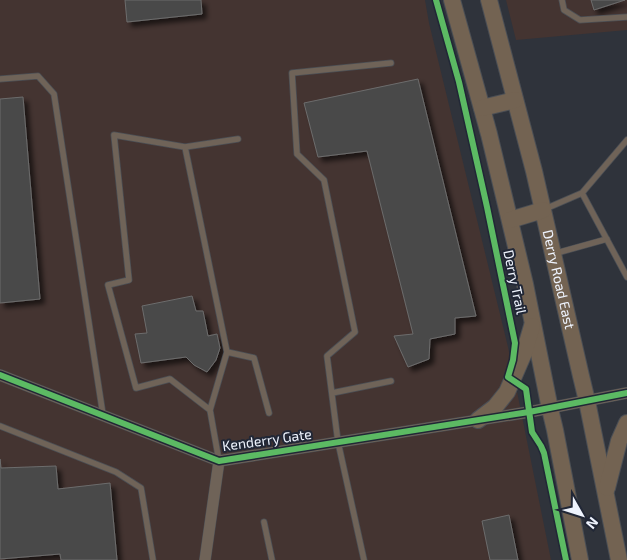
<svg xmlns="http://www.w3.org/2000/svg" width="627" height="560" viewBox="0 0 627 560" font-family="'Exo 2',sans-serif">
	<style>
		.industrial { fill: #443431 }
		.building { fill: #494949; stroke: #6c6c6c; filter: url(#shadow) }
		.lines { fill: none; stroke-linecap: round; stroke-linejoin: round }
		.lane-casing { stroke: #4b4f55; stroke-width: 7 }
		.street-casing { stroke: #4b4f55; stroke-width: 12 }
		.secondary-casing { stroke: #4b4f55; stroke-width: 18 }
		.lane { stroke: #6f6358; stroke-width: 5.5 }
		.street { stroke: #6f6358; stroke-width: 11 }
		.secondary { stroke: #736352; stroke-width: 16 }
		.cycleway-casing { stroke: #212736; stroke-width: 9 }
		.cycleway { stroke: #5cba63; stroke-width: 6 }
		.labels { text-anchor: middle; stroke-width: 4; stroke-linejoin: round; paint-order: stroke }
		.street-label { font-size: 14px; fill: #eef3fd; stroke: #212736 }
	</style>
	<defs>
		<filter id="shadow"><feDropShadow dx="4.5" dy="4.5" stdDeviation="2.5" flood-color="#0009"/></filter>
	</defs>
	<rect width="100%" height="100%" fill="#2f333b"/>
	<path class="industrial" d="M0,0H425L429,23L508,347L551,560H0Z
		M506,0H627V30L516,40Z"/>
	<path class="building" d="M125,0H201L202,14L127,22Z
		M591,0H625L594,10Z
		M418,79L476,316L455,318V334L430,339L429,359L408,367L394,336L413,334L367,151L318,157L304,103Z
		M23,97L40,299L0,303V99Z
		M192,296L196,311H203L208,336L217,334L220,348L216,360L207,372L194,365L186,357L141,363L135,334L147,333L142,306Z
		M0,459L1,468L56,466L58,489L110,483L117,560H61L60,554L0,559Z
		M509,515L518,560H490L482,521Z"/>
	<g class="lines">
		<defs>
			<path id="lane" d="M562,0L564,10L580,20L627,17
				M0,79L38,76L54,94L103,415
				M185,147L238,139
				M582,193L627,277
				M545,209L582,193L627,140
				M553,254L607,239
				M227,352L254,358L269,413
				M332,393L391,381
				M210,410L170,379L136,388L108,285L129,280L114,135L185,147L227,352L210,410L219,461
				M0,426L116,472L141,488L153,560
				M264,522L272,560
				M364,560L338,442L327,356L355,332L324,180L297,154L292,73L391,63"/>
			<path id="street" d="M0,375L219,461L529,412L627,393
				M205,560L219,461"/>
			<g id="secondary">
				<path d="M452,0L489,134L525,284L550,409L555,430L580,560"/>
				<path id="s1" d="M489,0L534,171L581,376L587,401L619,560"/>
				<path d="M482,108L515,100"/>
				<path d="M510,220L543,210"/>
				<path d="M478,420L495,407L507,392L524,353L532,326"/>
				<path d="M607,488L619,441L627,423"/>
			</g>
		</defs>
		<use href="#lane" class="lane-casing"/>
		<use href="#street" class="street-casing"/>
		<use href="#secondary" class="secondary-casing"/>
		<use href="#lane" class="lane"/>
		<use href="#street" class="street"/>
		<use href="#secondary" class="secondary"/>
		<defs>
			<path id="cycleway" d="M436,0L459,82L487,207L515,343L513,360L508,377L526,389L532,432L541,446L544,453L566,560
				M0,375L219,461L529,412L627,393"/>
		</defs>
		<use href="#cycleway" class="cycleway-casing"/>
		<use href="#cycleway" class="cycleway"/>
	</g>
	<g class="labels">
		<g class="street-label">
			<text dy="5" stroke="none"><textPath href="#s1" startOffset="288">Derry Road East</textPath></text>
			<text transform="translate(515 282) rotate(78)" y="5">Derry Trail</text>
			<text transform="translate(267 440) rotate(-8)" y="5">Kenderry Gate</text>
		</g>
	</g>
	<g transform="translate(582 515) rotate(129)" stroke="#212736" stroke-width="4" paint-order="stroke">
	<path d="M0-4L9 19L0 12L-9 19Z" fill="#eef3fd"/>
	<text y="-8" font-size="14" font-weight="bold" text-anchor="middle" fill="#eef3fd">N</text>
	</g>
</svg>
